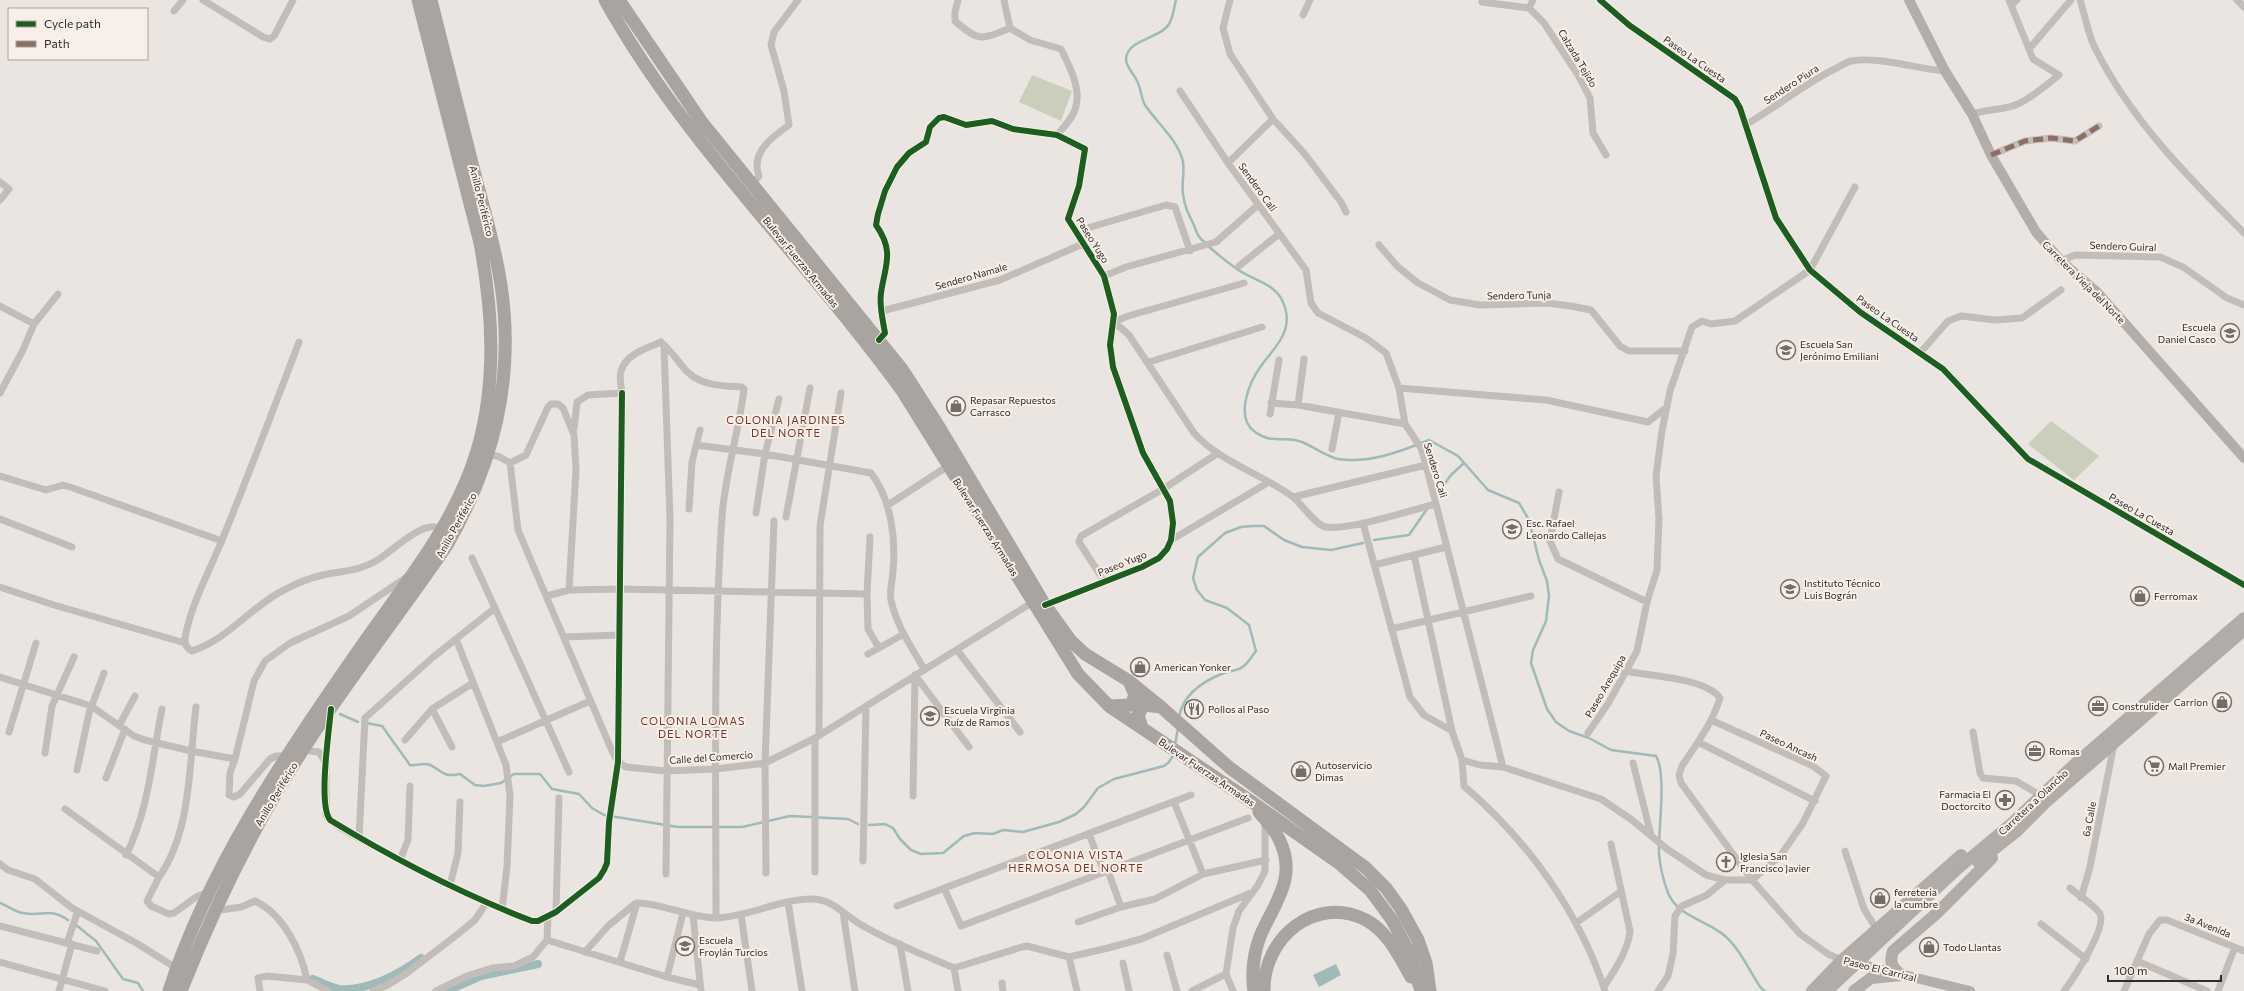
<svg xmlns="http://www.w3.org/2000/svg" width="2244" height="991" viewBox="0 0 2244 991" font-family="Commissioner,sans-serif">
	<style>
		.green { fill: #cccebc }
		.water { fill: #9fbab8 }
		.lines { fill: none; stroke-linecap: round; stroke-linejoin: round }
		.stream { stroke: #9fbab8; stroke-width: 2.5 }
		.canal { stroke: #9fbab8; stroke-width: 8 }
		.street { stroke: #c3bdb9; stroke-width: 7 }
		.secondary { stroke: #b4aeaa; stroke-width: 10 }
		.primary { stroke: #b2aca8; stroke-width: 12 }
		.highway { stroke: #a9a49f; stroke-width: 13 }
		.primary-bridge { stroke: #b2aca8; stroke-width: 12 }
		.quiet { stroke: #8d6e63; stroke-width: 5; stroke-dasharray: 10 5; stroke-linecap: butt }
		.cycleway-casing { stroke: #f7efe8; stroke-width: 8 }
		.cycleway { stroke: #1b5e20; stroke-width: 6 }
		.labels { text-anchor: middle; stroke-width: 4; stroke-linejoin: round; paint-order: stroke }
		.street-label { font-size: 10px; fill: #332b28; stroke: #f7efe8 }
		.poi-label { font-size: 10px; fill: #332b28; stroke: #f7efe8; text-anchor: start }
		.neighbourhood-label { font-size: 11px; letter-spacing: 1px; fill: #78392c; stroke: #f7efe8 }
	</style>
	<rect width="100%" height="100%" fill="#eae5e0"/>
	<path class="green" d="M1032,75L1072,91L1061,121L1019,102Z
		M2051,421L2099,456L2074,480L2028,444Z"/>
	<path class="water" d="M1336,964L1341,975L1319,987L1313,975Z"/>
	<g class="lines">
		<path class="stream" d="M1176,0C1174,7 1173,18 1169,24C1160,39 1127,39 1126,59C1126,67 1134,74 1137,81C1141,88 1141,98 1145,105C1157,123 1175,137 1182,158C1186,169 1181,182 1183,194C1185,207 1187,211 1193,223C1196,229 1196,234 1201,239C1212,250 1224,260 1237,269C1252,280 1275,283 1283,302C1287,310 1288,321 1285,330C1281,344 1269,354 1261,366C1250,381 1234,417 1255,432C1273,445 1286,435 1302,442C1314,447 1326,456 1338,459C1369,464 1402,451 1429,440L1458,456L1488,490L1519,503L1529,520L1539,560L1547,581L1549,596L1546,621L1533,650L1531,663L1547,709L1556,722L1569,731L1589,738L1611,750L1656,756C1667,774 1658,831 1659,854C1660,866 1664,882 1668,893C1678,917 1707,920 1725,936C1740,949 1750,972 1761,988L1765,991
			M1441,489L1451,475L1464,463
			M1374,540L1409,535L1427,509
			M340,714L358,722
			M1179,717C1183,695 1203,681 1224,673C1229,671 1236,671 1241,668C1248,664 1251,657 1256,651L1249,625L1227,608L1205,600L1197,590L1193,578L1198,557L1225,533L1241,527L1253,526H1264L1284,540L1302,547L1331,550L1363,543
			M366,723L382,726L410,765C417,766 423,762 430,765C442,770 442,778 460,774L475,785L484,786L501,783L514,774H540L552,789L579,794L592,808L604,815L678,827H742L790,816L848,819L858,824
			M1175,745L1178,728
			M869,825L885,824L893,828L900,839L911,850L921,854L943,853L964,836L975,833L993,834L1003,830L1023,832L1059,822L1076,814L1084,807L1098,788L1114,779L1164,766L1169,762L1174,754
			M0,903C8,906 15,912 23,913C42,917 50,907 68,920
			M76,925L96,941L123,979L138,983L143,991"/>
		<path class="canal" d="M313,979C321,982 330,987 339,989C368,991 399,974 421,958
			M447,991L481,976L538,964"/>
		<path class="street" d="M203,0L263,37L270,39L274,36L293,0
			M958,0L955,12V21C979,42 981,40 1010,28
			M1004,0L1010,28L1030,40L1061,49C1069,65 1081,88 1076,106C1074,117 1064,127 1057,135
			M1230,0L1223,28L1230,54L1273,119L1304,153L1341,202L1346,212
			M1533,0L1529,8L1544,23L1578,75L1590,98L1593,133L1606,155
			M1600,0L1629,25L1735,99L1740,108L1776,218L1810,270L1860,312L1943,369L2028,459L2244,585
			M2080,0C2085,15 2088,33 2094,46C2130,119 2188,177 2244,233
			M2237,0L2244,7
			M1482,2L1529,8
			M2011,5L2017,0
			M174,11L183,0
			M1303,15L1310,0
			M2029,49L2071,0
			M1180,91L1228,163L1306,270L1311,303L1318,313L1366,338L1386,353L1399,388L1405,424L1421,448L1426,465L1503,767
			M1972,114C1987,109 2005,110 2018,104C2033,97 2046,85 2059,75L2033,59L2009,0
			M1745,125C1776,108 1803,84 1835,69C1840,66 1846,62 1851,61C1878,56 1917,69 1945,71
			M1991,155L2025,141L2051,138L2075,141L2099,126
			M1228,163L1273,119
			M0,182L9,189L0,200
			M752,184L759,176C750,153 772,137 789,125L784,91L771,45L774,32L798,0
			M1077,231L1166,205L1175,207L1190,251
			M1379,245L1398,267L1418,283L1450,300L1480,305L1547,303L1571,306L1591,310L1620,346L1629,351H1685
			M2061,261L2075,255L2160,257L2183,267L2227,298L2244,305
			M1239,266L1279,234
			M1104,276L1126,267L1216,242L1258,205
			M1244,283L1128,316L1114,322L1129,335L1194,433C1220,462 1262,474 1293,497C1302,504 1315,525 1326,527C1348,531 1411,510 1436,504
			M0,306L34,324
			M882,311L1000,280L1085,243
			M879,340L885,333C883,321 879,306 881,293C885,265 895,252 876,225L878,214L885,191L897,167L909,153L926,142L930,127L939,118L944,117L966,125L992,121L1013,129L1057,135L1085,149L1079,186L1068,219L1104,276L1114,314L1110,345L1113,367L1143,453L1170,501L1173,523L1171,540L1167,549L1159,558L1142,567L1045,605
			M299,342C274,408 249,474 222,540C210,570 193,600 186,633C184,640 184,647 192,651C229,639 252,605 286,589C297,583 310,578 323,575C341,571 359,571 376,561C394,551 422,518 443,529
			M661,342C670,350 675,357 682,366C697,386 720,386 742,387L744,389C739,432 725,473 722,517C713,650 716,784 716,918
			M661,342L664,346L670,519L666,874
			M1920,353L1948,321L1961,316L1995,320L2022,318L2061,290
			M1149,362L1262,327
			M1399,388L1546,400L1648,422L1667,407
			M0,393L23,350L34,324L58,294
			M1271,403L1298,405L1405,424
			M1298,405L1304,359
			M1270,414L1279,360
			M574,429L577,402L588,395L622,393C621,386 619,377 621,371C626,354 647,348 661,342
			M696,445L765,454L871,473C891,499 896,538 893,570C893,580 889,590 891,600C896,625 912,648 924,669
			M1332,449L1339,412
			M489,454L500,457L510,463L518,530L612,751L618,762L626,767L666,771L716,769L765,763L815,738L1033,602
			M510,463L526,455L548,407L551,404H558L563,408L574,435L576,470L569,590
			M0,476L46,490L63,485L73,488L222,541
			M1559,492L1550,541L1558,559L1647,602
			M1293,497L1426,465
			M888,505L948,466
			M689,509L692,462L700,430
			M756,513L765,454L779,399
			M786,517L810,388
			M0,519L72,547
			M1363,523L1410,697L1424,715L1452,731
			M1171,540L1269,482
			M1414,555L1452,731L1462,760L1464,786C1527,840 1579,911 1605,991
			M1374,565L1446,547
			M1104,581L1079,542L1081,536L1163,489L1218,453
			M0,587L54,605L185,643
			M867,594L868,629L879,648
			M547,596L569,590L620,589L867,594L870,537
			M495,608L569,772
			M1391,629L1531,596
			M564,637L620,635
			M456,639L506,765L510,796L507,867L502,909
			M957,650L1020,732
			M868,654L904,634
			M1625,671C1650,676 1705,678 1720,698C1712,724 1696,745 1682,766L1679,775L1681,783L1752,880L1800,934L1828,954L1842,960
			M915,675L969,747
			M0,677L91,706L134,736L145,740L191,751L235,759L254,681L265,661L290,643L349,616L407,577
			M432,709L452,747
			M330,713L326,763V815C336,828 357,837 372,845C424,873 477,900 532,921H538L556,912L599,878L604,870L607,863L609,822L618,762L622,393
			M1711,720L1813,766L1826,776L1803,823L1781,855L1752,880
			M120,724L135,696
			M9,732L36,643
			M1973,732L1980,773L1983,778L2016,781L2040,795
			M1588,733L1609,702L1637,651L1647,602L1657,570L1659,519L1656,476L1662,431L1670,391L1692,327L1702,321L1711,324L1735,321L1810,270L1855,187
			M819,734L820,526L841,393
			M815,738V872
			M405,740L432,709L473,683
			M497,742L590,701
			M1698,742L1815,801
			M303,750L319,752L326,763
			M45,753L52,706L74,657
			M235,759L230,773L229,795L234,797L240,794L270,759L276,756H287
			M1462,760L1480,765L1503,767L1601,799L1632,820L1667,849L1706,875L1725,880H1752
			M1633,763L1651,835
			M77,770L89,713L104,673
			M106,778L125,729
			M913,796L915,675
			M1174,802L1203,874
			M65,809L159,877L147,901L151,906L169,914L174,913L196,897L208,892
			M1089,834L1104,872
			M359,838L365,718L432,658L495,608L472,558
			M1845,851L1864,909L1877,930
			M126,855C149,810 152,758 162,709
			M400,860L408,840L410,786
			M863,861L866,706
			M0,864L8,870L35,879L72,908L138,944L176,968
			M1108,871L1121,907
			M766,873L765,763L774,521
			M159,877C192,831 189,762 196,707
			M450,885L458,853L460,802
			M945,890L961,926L1248,818
			M2081,898L2090,867L2114,744
			M788,902L802,991
			M897,906L1191,795
			M214,911L241,907L255,901C283,914 301,950 307,980
			M556,912L559,798
			M843,912L855,991
			M741,914L752,991
			M693,915L701,991
			M1078,922L1121,907L1155,899L1203,874L1266,860
			M1576,923L1620,892
			M2041,924L2086,959
			M0,926L97,951
			M547,940L548,916
			M67,943L78,911
			M900,944L908,991
			M585,952L608,926L636,903C658,902 691,918 716,918C749,917 779,899 812,899C834,899 847,918 865,927C893,943 924,955 954,968L1022,947L1027,946L1069,957L1108,948L1141,939L1253,892
			M1167,955L1177,991
			M1069,957L1077,991
			M2137,961L2207,991
			M0,962L105,991
			M620,962L637,903
			M1123,963L1129,991
			M954,968L958,991
			M667,977L683,913
			M1002,983L1003,991
			M1604,987C1614,971 1628,951 1630,931L1611,844
			M59,991L72,944
			M260,991L258,978L267,976L307,980L328,991
			M373,991L386,986L407,973L458,934L475,920L487,902
			M436,991L467,976L492,968L514,966L533,957L547,940L667,977L700,985
			M1192,991L1226,974
			M1233,991L1226,974L1233,928L1239,911L1258,885L1265,871V821
			M1658,991L1668,976L1673,954L1675,916L1682,906L1707,895L1725,880
			M2064,991C2073,979 2107,928 2100,914C2097,907 2077,894 2070,888
			M2124,991L2149,934L2160,920H2167L2244,951
			M2218,991L2235,947"/>
		<path class="secondary" d="M1909,0L1945,71L1972,114L1991,155L2036,232L2061,261L2097,292L2244,458
			M1842,960L1970,991"/>
		<path class="primary" d="M1978,862L2017,831L2046,802L2244,630
			M1956,870L2011,824L2077,762L2244,618
			M1901,975C1892,967 1889,963 1893,951L1936,914L1992,858
			M1812,991L1842,960L1961,855
			M1854,991L1871,978L1901,975"/>
		<path class="highway" d="M605,0C685,144 807,259 903,392L1078,674L1109,706L1252,802L1340,864L1370,890L1392,920L1408,950L1421,991
			M619,0L701,121L902,369L941,430L1045,605L1071,641L1085,654L1129,681L1161,707L1230,768L1366,868L1386,888L1401,909L1418,940L1426,963L1430,991
			M1109,706L1131,705L1135,695L1129,681
			M1142,728L1138,715L1144,705L1161,707
			M169,991C209,867 284,758 358,651C402,587 454,527 477,451C497,382 493,313 480,243L418,0
			M181,991C208,923 238,858 275,795C326,708 390,628 447,545C494,463 515,379 501,285C495,245 483,206 473,167C459,111 445,56 431,0
			M1254,991C1251,973 1254,951 1261,934C1275,902 1298,877 1279,839C1274,829 1266,821 1259,812
			M1264,991C1263,938 1315,894 1366,920C1388,932 1399,956 1411,977"/>
		<path class="primary-bridge" d="M1827,991L1956,870"/>
		<path class="quiet" d="M1991,155L2025,141L2051,138L2075,141L2099,126"/>
		<defs>
			<path id="cycleway" d="M1600,0L1629,25L1735,99L1740,108L1776,218L1810,270L1860,312L1943,369L2028,459L2244,585
				M879,340L885,333C883,321 879,306 881,293C885,265 895,252 876,225L878,214L885,191L897,167L909,153L926,142L930,127L939,118L944,117L966,125L992,121L1013,129L1057,135L1085,149L1079,186L1068,219L1104,276L1114,314L1110,345L1113,367L1143,453L1170,501L1173,523L1171,540L1167,549L1159,558L1142,567L1045,605
				M331,709C329,732 318,804 330,820C394,859 462,894 532,921H538L556,912L599,878L604,870L607,863L609,822L618,762L622,393"/>
		</defs>
		<use href="#cycleway" class="cycleway-casing"/>
		<use href="#cycleway" class="cycleway"/>
	</g>
	<defs>
		<symbol id="school-ring" viewBox="-11 -11 22 22"><circle r="9.5" fill="#f7efe8" stroke="#736c68" stroke-width="1.5"/><path d="M0-5L7-2L0 1L-7-2ZM-4 1L0 2.5L4 1V4Q0 6-4 4Z" fill="#736c68"/></symbol>
		<symbol id="shop-ring" viewBox="-11 -11 22 22"><circle r="9.5" fill="#f7efe8" stroke="#736c68" stroke-width="1.5"/><path d="M-5-2.5h2.3a2.7 3.5 0 0 1 5.4 0H5L5.5 6h-11ZM-1.5-2.5h3a1.5 2.3 0 0 0-3 0Z" fill="#736c68"/></symbol>
		<symbol id="office-ring" viewBox="-11 -11 22 22"><circle r="9.5" fill="#f7efe8" stroke="#736c68" stroke-width="1.5"/><path d="M-6-3h4V-5.5h4V-3h4V5H-6ZM-1-4.5V-3h2v-1.5ZM-6 0V1H6V0Z" fill="#736c68"/></symbol>
		<symbol id="restaurant-ring" viewBox="-11 -11 22 22"><circle r="9.5" fill="#f7efe8" stroke="#736c68" stroke-width="1.5"/><path d="M-5-6h1v4h1v-4h1v4h1v-4h1v5L-1.5 .5V6h-2V.5L-5-1ZM5-6V6H3V1.5H1.5Q1.5-4 5-6Z" fill="#736c68"/></symbol>
		<symbol id="supermarket-ring" viewBox="-11 -11 22 22"><circle r="9.5" fill="#f7efe8" stroke="#736c68" stroke-width="1.5"/><path d="M-6-5.5h2.5l.6 2H6L4.5 2H-2.5L-4.4-4H-6ZM-1.5 3.2a1.3 1.3 0 1 0 .1 0ZM3 3.2a1.3 1.3 0 1 0 .1 0Z" fill="#736c68"/></symbol>
		<symbol id="pharmacy-ring" viewBox="-11 -11 22 22"><circle r="9.5" fill="#f7efe8" stroke="#736c68" stroke-width="1.5"/><path d="M-2-6h4v4h4v4h-4v4h-4v-4h-4v-4h4Z" fill="#736c68"/></symbol>
		<symbol id="church-ring" viewBox="-11 -11 22 22"><circle r="9.5" fill="#f7efe8" stroke="#736c68" stroke-width="1.5"/><path d="M-1.2-6h2.4v3.5h3.3v2.4h-3.3V6h-2.4V-.1h-3.3v-2.4h3.3Z" fill="#736c68"/></symbol>
	</defs>
	<g fill-rule="evenodd">
		<use href="#school-ring" x="2219" y="322" width="22" height="22"/>
		<use href="#school-ring" x="1775" y="339" width="22" height="22"/>
		<use href="#shop-ring" x="945" y="395" width="22" height="22"/>
		<use href="#school-ring" x="1501" y="518" width="22" height="22"/>
		<use href="#school-ring" x="1779" y="578" width="22" height="22"/>
		<use href="#shop-ring" x="2129" y="585" width="22" height="22"/>
		<use href="#shop-ring" x="1129" y="656" width="22" height="22"/>
		<use href="#shop-ring" x="2211" y="691" width="22" height="22"/>
		<use href="#office-ring" x="2087" y="695" width="22" height="22"/>
		<use href="#restaurant-ring" x="1183" y="698" width="22" height="22"/>
		<use href="#school-ring" x="919" y="705" width="22" height="22"/>
		<use href="#office-ring" x="2024" y="740" width="22" height="22"/>
		<use href="#supermarket-ring" x="2143" y="755" width="22" height="22"/>
		<use href="#shop-ring" x="1290" y="760" width="22" height="22"/>
		<use href="#pharmacy-ring" x="1994" y="789" width="22" height="22"/>
		<use href="#church-ring" x="1715" y="851" width="22" height="22"/>
		<use href="#shop-ring" x="1869" y="887" width="22" height="22"/>
		<use href="#school-ring" x="674" y="935" width="22" height="22"/>
		<use href="#shop-ring" x="1918" y="936" width="22" height="22"/>
	</g>
	<g class="labels">
		<g class="street-label">
			<text transform="translate(1578 58) rotate(59)" y="4">Calzada Tejido</text>
			<text transform="translate(1695 59) rotate(35)" y="4">Paseo La Cuesta</text>
			<text transform="translate(1791 84) rotate(-33)" y="4">Sendero Piura</text>
			<text transform="translate(1258 187) rotate(54)" y="4">Sendero Cali</text>
			<text transform="translate(482 201) rotate(76)" y="4">Anillo Periférico</text>
			<text transform="translate(1093 240) rotate(58)" y="4">Paseo Yugo</text>
			<text transform="translate(2123 246) rotate(2)" y="4">Sendero Guiral</text>
			<text transform="translate(801 262) rotate(51)" y="4">Bulevar Fuerzas Armadas</text>
			<text transform="translate(971 276) rotate(-16)" y="4">Sendero Namale</text>
			<text transform="translate(2084 282) rotate(45)" y="4">Carretera Vieja del Norte</text>
			<text transform="translate(1519 295) rotate(-1)" y="4">Sendero Tunja</text>
			<text transform="translate(1888 318) rotate(35)" y="4">Paseo La Cuesta</text>
			<text transform="translate(1436 470) rotate(73)" y="4">Sendero Cali</text>
			<text transform="translate(2142 514) rotate(30)" y="4">Paseo La Cuesta</text>
			<text transform="translate(456 525) rotate(-61)" y="4">Anillo Periférico</text>
			<text transform="translate(986 527) rotate(58)" y="4">Bulevar Fuerzas Armadas</text>
			<text transform="translate(1122 563) rotate(-22)" y="4">Paseo Yugo</text>
			<text transform="translate(1605 686) rotate(-60)" y="4">Paseo Arequipa</text>
			<text transform="translate(1789 745) rotate(25)" y="4">Paseo Ancash</text>
			<text transform="translate(711 757) rotate(-4)" y="4">Calle del Comercio</text>
			<text transform="translate(1207 772) rotate(34)" y="4">Bulevar Fuerzas Armadas</text>
			<text transform="translate(276 794) rotate(-59)" y="4">Anillo Periférico</text>
			<text transform="translate(2033 802) rotate(-43)" y="4">Carretera a Olancho</text>
			<text transform="translate(2089 819) rotate(-79)" y="4">6a Calle</text>
			<text transform="translate(2208 925) rotate(22)" y="4">3a Avenida</text>
			<text transform="translate(1880 969) rotate(14)" y="4">Paseo El Carrizal</text>
		</g>
		<g class="poi-label">
			<text x="2216" y="331" text-anchor="end">Escuela<tspan x="2216" dy="12">Daniel Casco</tspan></text>
			<text x="1800" y="348">Escuela San<tspan x="1800" dy="12">Jerónimo Emiliani</tspan></text>
			<text x="970" y="404">Repasar Repuestos<tspan x="970" dy="12">Carrasco</tspan></text>
			<text x="1526" y="527">Esc. Rafael<tspan x="1526" dy="12">Leonardo Callejas</tspan></text>
			<text x="1804" y="587">Instituto Técnico<tspan x="1804" dy="12">Luis Bográn</tspan></text>
			<text x="2154" y="600">Ferromax</text>
			<text x="1154" y="671">American Yonker</text>
			<text x="2208" y="706" text-anchor="end">Carrion</text>
			<text x="2112" y="710">Construlider</text>
			<text x="1208" y="713">Pollos al Paso</text>
			<text x="944" y="714">Escuela Virginia<tspan x="944" dy="12">Ruíz de Ramos</tspan></text>
			<text x="2049" y="755">Romas</text>
			<text x="1315" y="769">Autoservicio<tspan x="1315" dy="12">Dimas</tspan></text>
			<text x="2168" y="770">Mall Premier</text>
			<text x="1991" y="798" text-anchor="end">Farmacia El<tspan x="1991" dy="12">Doctorcito</tspan></text>
			<text x="1740" y="860">Iglesia San<tspan x="1740" dy="12">Francisco Javier</tspan></text>
			<text x="1894" y="896">ferreteria<tspan x="1894" dy="12">la cumbre</tspan></text>
			<text x="699" y="944">Escuela<tspan x="699" dy="12">Froylán Turcios</tspan></text>
			<text x="1943" y="951">Todo Llantas</text>
		</g>
		<g class="neighbourhood-label">
			<text x="786" y="424">COLONIA JARDINES<tspan x="786" dy="13">DEL NORTE</tspan></text>
			<text x="693" y="725">COLONIA LOMAS<tspan x="693" dy="13">DEL NORTE</tspan></text>
			<text x="1076" y="859">COLONIA VISTA<tspan x="1076" dy="13">HERMOSA DEL NORTE</tspan></text>
		</g>
	</g>
	<rect x="8" y="8" width="140" height="52" fill="#f7efe8" stroke="#a9a19b"/>
	<rect x="16" y="21" width="20" height="6" fill="#1b5e20" stroke="#a9a19b"/>
	<text x="44" y="28" font-size="12" fill="#332b28">Cycle path</text>
	<rect x="16" y="41" width="20" height="6" fill="#8d6e63" stroke="#a9a19b"/>
	<text x="44" y="48" font-size="12" fill="#332b28">Path</text>
	<path d="M2108 975v6h113v-6" fill="none" stroke="#332b28" stroke-width="2"/>
	<text x="2114" y="975" font-size="12" fill="#332b28" stroke="#f7efe8" stroke-width="3" paint-order="stroke">100 m</text>
</svg>
